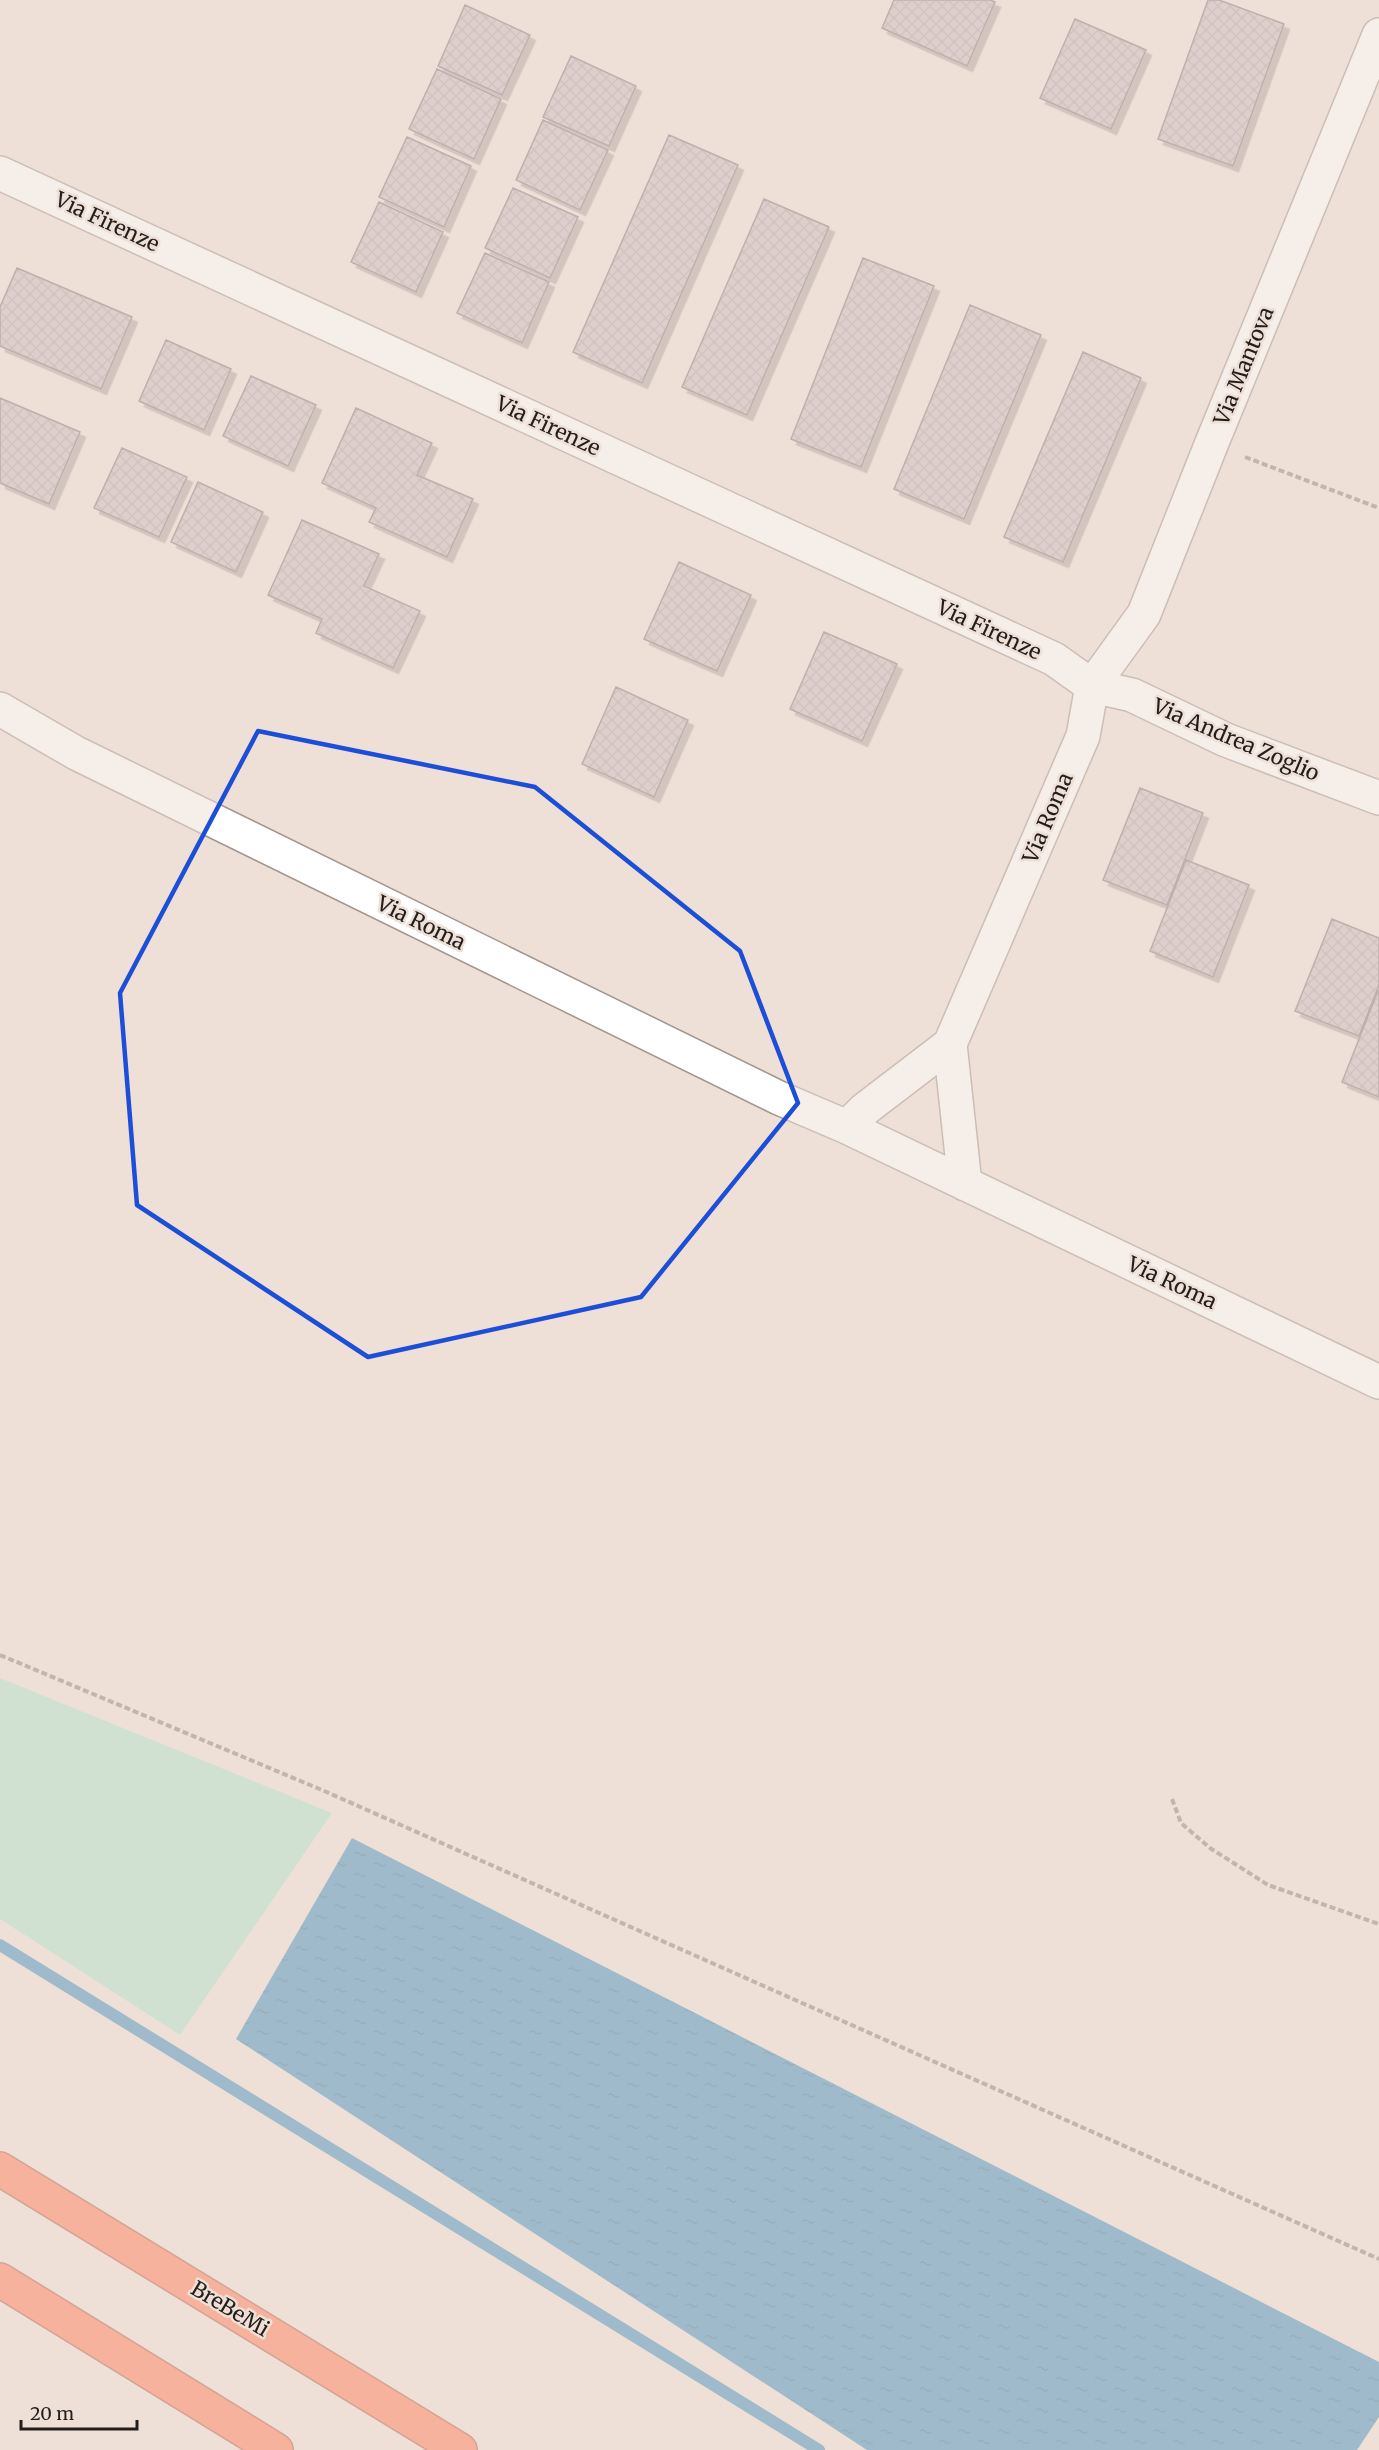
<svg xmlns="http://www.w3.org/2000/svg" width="1379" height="2450" viewBox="0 0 1379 2450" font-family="Merriweather,serif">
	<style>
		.grass { fill: #aee3ca }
		.water { fill: url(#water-ripples) }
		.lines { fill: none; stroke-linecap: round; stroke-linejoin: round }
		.stream { stroke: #3e8dbd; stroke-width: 12 }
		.building { fill: url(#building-cross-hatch); stroke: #85767c; stroke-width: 1.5; filter: url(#shadow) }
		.minor-casing { stroke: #a2958d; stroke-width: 36 }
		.highway-casing { stroke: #b25a43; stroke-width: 36 }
		.path { stroke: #8b817b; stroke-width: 4; stroke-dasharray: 6 3; stroke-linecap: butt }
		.minor { stroke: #fff; stroke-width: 33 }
		.highway { stroke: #ff7a58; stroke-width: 33 }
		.marked { fill: none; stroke: #1d4ed8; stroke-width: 4.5; stroke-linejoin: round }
		.labels { text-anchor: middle; stroke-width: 5; stroke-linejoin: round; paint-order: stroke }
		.street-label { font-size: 21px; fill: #231e1b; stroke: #eee0d7 }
	</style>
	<defs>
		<pattern id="water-ripples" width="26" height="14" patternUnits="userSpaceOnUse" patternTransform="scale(1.5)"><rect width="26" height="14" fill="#3e8dbd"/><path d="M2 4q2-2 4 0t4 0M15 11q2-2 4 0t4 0" fill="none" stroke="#347399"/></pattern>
		<pattern id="building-cross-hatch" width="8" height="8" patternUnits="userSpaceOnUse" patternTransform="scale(1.5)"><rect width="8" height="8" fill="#cbbbc0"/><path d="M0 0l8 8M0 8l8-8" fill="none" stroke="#aea0a4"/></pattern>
		<filter id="shadow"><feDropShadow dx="5.5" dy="5.5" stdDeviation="0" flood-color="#0004"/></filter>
	</defs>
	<rect width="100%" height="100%" fill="#eee0d7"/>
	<path class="grass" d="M0,1678L332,1813L180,2035L0,1919Z"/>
	<path class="water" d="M352,1838L1379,2362V2417L1357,2450H867L236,2039Z"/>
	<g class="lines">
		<path class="stream" d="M0,1945L819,2450"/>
	</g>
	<path class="building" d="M894,0H990L995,2L967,66L882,28Z
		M1208,0H1219L1284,24L1233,166L1158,139Z
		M465,5L530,35L502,95L438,66Z
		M1075,19L1146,50L1111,129L1040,98Z
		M571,56L636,86L609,146L543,117Z
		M437,69L501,99L474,159L409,129Z
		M543,120L608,150L580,210L516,180Z
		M669,135L738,165L642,383L573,352Z
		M407,137L471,166L444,227L379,197Z
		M513,188L578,217L550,278L485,248Z
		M764,199L829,227L747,415L682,387Z
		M379,202L443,232L416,292L351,262Z
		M485,253L549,282L522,343L457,313Z
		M863,258L934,286L861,467L791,439Z
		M17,268L132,317L101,389L0,346V307Z
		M970,305L1041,335L964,519L894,489Z
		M166,340L231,369L204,430L139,401Z
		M1083,352L1141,378L1063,562L1004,537Z
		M251,376L316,405L288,466L223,436Z
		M0,398L80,432L49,504L0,483Z
		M356,408L432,443L417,475L473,499L447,557L369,522L376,508L322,483Z
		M122,448L187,477L159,537L94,508Z
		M198,482L263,512L236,572L171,542Z
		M302,520L379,554L364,586L420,611L393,668L316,633L322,619L268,595Z
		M679,562L751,595L717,671L644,639Z
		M824,632L897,664L862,741L790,709Z
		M616,687L688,720L654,797L582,764Z
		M1140,788L1203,813L1167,905L1103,880Z
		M1186,860L1249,885L1213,977L1150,951Z
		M1332,919L1379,938V985L1359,1036L1295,1011Z
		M1378,991H1379V1097L1342,1082Z"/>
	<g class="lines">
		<defs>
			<path id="minor" d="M0,173L1054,659L1092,686L1132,695L1226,740L1379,798
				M0,709L76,753L779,1098L847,1127L1379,1382
				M950,1044L965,1184
				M847,1127L865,1109L950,1044L1083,736L1092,686L1144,614L1211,445L1379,35"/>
			<path id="highway" d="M0,2169L460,2450
				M0,2280L276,2450"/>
		</defs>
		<use href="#minor" class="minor-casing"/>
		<use href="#highway" class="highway-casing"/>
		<path class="path" d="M1245,457L1379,508
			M0,1655L322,1790L1379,2259
			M1172,1799L1181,1823L1210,1848L1268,1885L1379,1924"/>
		<use href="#minor" class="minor"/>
		<use href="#highway" class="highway"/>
	</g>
	<path d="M0 0H1379V2450H0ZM258,731L535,787L740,951L798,1103L641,1297L368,1357L137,1205L120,993Z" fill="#eee0d7" fill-opacity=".55" fill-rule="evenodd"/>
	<path class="marked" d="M258,731L535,787L740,951L798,1103L641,1297L368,1357L137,1205L120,993Z"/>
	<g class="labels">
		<g class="street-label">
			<text transform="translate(107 222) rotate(25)" y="7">Via Firenze</text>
			<text transform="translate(1244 366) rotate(-68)" y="7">Via Mantova</text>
			<text transform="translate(548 426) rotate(25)" y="7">Via Firenze</text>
			<text transform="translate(989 630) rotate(25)" y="7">Via Firenze</text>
			<text transform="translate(1236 740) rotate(23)" y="7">Via Andrea Zoglio</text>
			<text transform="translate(1048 818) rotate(-67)" y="7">Via Roma</text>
			<text transform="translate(421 923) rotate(26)" y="7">Via Roma</text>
			<text transform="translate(1172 1283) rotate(25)" y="7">Via Roma</text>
			<text transform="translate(230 2309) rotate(31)" y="7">BreBeMi</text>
		</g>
	</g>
	<path d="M21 2420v9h116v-9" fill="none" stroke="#231e1b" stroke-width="3"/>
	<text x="30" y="2420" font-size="18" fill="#231e1b" stroke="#eee0d7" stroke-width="4.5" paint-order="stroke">20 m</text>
</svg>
